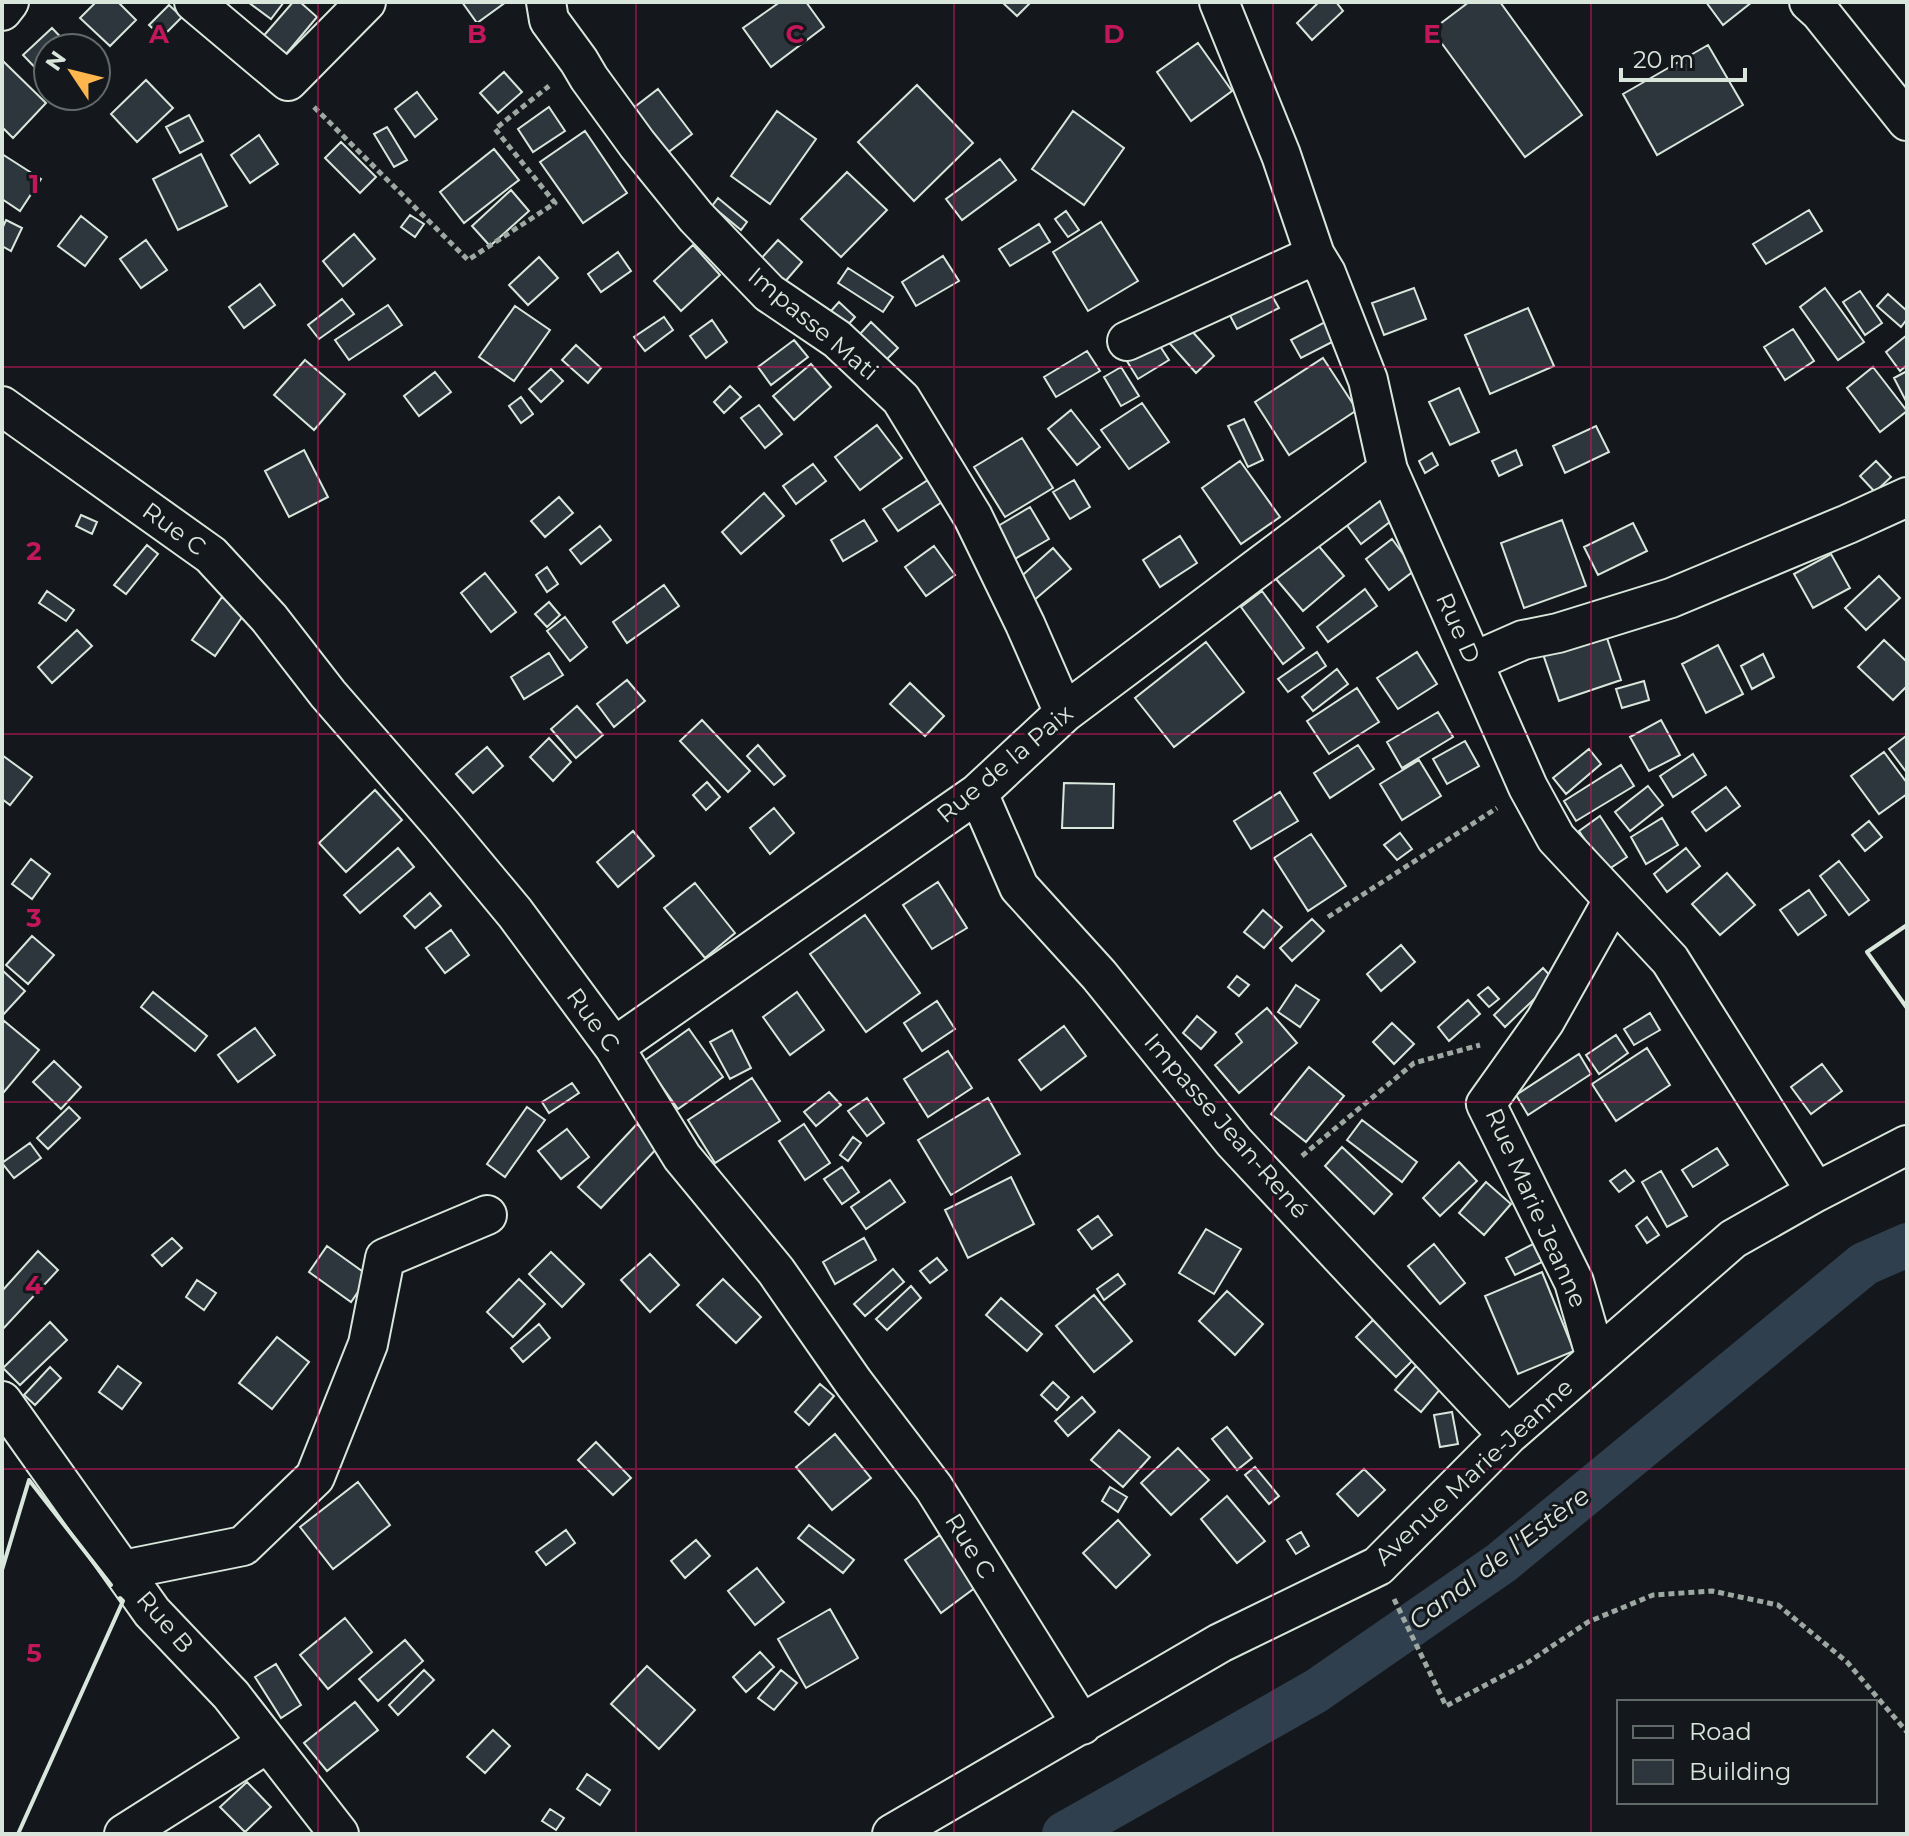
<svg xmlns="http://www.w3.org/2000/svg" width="1909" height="1836" viewBox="0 0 1909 1836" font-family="Montserrat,sans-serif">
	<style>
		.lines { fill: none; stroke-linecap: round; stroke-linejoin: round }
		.canal { stroke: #2f3f4d; stroke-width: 44 }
		.building { fill: #2c363c; stroke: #d8e6dc; stroke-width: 2 }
		.street-casing { stroke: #d8e6dc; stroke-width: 42 }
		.path { stroke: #9da8a2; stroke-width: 5; stroke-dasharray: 6 4; stroke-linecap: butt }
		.street { stroke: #14181c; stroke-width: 38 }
		.wall { stroke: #d8e6dc; stroke-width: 4 }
		.grid { fill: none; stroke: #c2185b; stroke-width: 2; stroke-opacity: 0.55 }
		.labels { text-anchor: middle; stroke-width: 6; stroke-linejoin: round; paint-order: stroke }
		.street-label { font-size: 24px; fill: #d8e6dc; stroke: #14181c }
		.water-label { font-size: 26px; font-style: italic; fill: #d8e6dc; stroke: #14181c }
		.grid-label { font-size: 26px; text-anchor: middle; font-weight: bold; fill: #c2185b; stroke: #14181c; stroke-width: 6; stroke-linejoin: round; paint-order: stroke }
	</style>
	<rect width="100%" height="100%" fill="#14181c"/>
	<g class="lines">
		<path class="canal" d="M1064,1834L1316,1691L1501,1563L1864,1264L1907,1245"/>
	</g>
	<path class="building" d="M96,2H118L136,20L110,46L80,18Z
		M248,2H284L271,19Z
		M293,2H300L317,17L282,59L260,40Z
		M462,2H506L477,23Z
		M780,2H806L824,27L771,67L743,28Z
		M1002,2H1031L1017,16Z
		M1319,2H1336L1343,11L1312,40L1297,23Z
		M1469,2H1500L1582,115L1525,157L1432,30Z
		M1706,2H1752L1723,25Z
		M169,5L182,17L162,37L149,25Z
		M52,28L71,48H48V81L23,55Z
		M1198,43L1232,91L1191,121L1157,72Z
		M1708,45L1743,105L1657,155L1623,94Z
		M4,62L46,103L13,138L2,127V64Z
		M504,72L522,92L498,113L480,93Z
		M146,80L173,108L137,142L111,114Z
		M917,85L973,143L914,201L858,142Z
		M658,89L692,134L666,154L632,109Z
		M417,92L437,119L415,137L395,109Z
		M549,107L565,131L533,152L518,129Z
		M777,111L816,139L770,204L731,176Z
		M1073,111L1124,148L1084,205L1032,169Z
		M189,115L203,141L180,153L166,127Z
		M387,127L407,160L394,167L374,134Z
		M585,131L627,193L583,223L540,162Z
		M259,135L278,164L250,183L231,155Z
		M341,142L376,177L360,193L325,158Z
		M494,149L519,180L464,223L440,192Z
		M2,154L41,179L20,211L2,199Z
		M201,154L227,206L178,230L153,179Z
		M1000,159L1016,180L962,220L946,199Z
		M847,172L887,210L841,257L801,219Z
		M511,190L529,211L490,246L472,226Z
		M718,198L747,222L741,230L712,206Z
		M1809,210L1822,231L1766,264L1753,244Z
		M1066,211L1079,230L1068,237L1055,219Z
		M410,215L424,224L415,237L401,227Z
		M81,216L107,237L85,266L58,246Z
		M6,220L22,228L11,251L2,246V229Z
		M1101,222L1138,281L1088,311L1053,252Z
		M1039,224L1050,242L1010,266L999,249Z
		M354,234L375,259L343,286L323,261Z
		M146,240L167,270L141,288L120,259Z
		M778,240L802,262L783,284L758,262Z
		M693,245L720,275L681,311L654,281Z
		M618,252L631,271L601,292L588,274Z
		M943,256L959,281L916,306L902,282Z
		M539,257L558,278L528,305L509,285Z
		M848,268L893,297L883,312L838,283Z
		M260,284L275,305L244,328L229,307Z
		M1267,287L1279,308L1237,329L1226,308Z
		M1414,288L1426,319L1384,335L1372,303Z
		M1825,288L1864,342L1838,360L1800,307Z
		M1860,291L1882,323L1865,335L1843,302Z
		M1888,294L1907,311V319L1901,327L1877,306Z
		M342,299L354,314L319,339L308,325Z
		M839,302L855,317L846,327L830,312Z
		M388,305L402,325L349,360L335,340Z
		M515,306L550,330L514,381L479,357Z
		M1528,308L1554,366L1490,394L1465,335Z
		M664,317L673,330L645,351L634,337Z
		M712,320L727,342L706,358L690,336Z
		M1183,321L1214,356L1196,373L1165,338Z
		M871,322L898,348L886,360L859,335Z
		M1325,322L1334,341L1301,358L1291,340Z
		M1793,329L1814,361L1785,380L1764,347Z
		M1907,335V365L1900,371L1886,352Z
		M794,340L808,357L771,385L758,367Z
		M1156,340L1169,360L1138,379L1125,358Z
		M576,345L601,368L588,383L562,360Z
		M1087,351L1100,371L1056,397L1044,377Z
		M1323,358L1357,410L1289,455L1255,402Z
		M305,360L345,394L314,430L274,395Z
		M811,364L831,387L794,420L773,396Z
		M1121,367L1139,396L1121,406L1104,377Z
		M1873,367L1907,411L1880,432L1847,388Z
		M551,369L563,381L541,402L529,389Z
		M1907,371V403L1894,378Z
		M435,372L451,392L419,416L404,396Z
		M730,386L741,397L724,413L714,402Z
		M1459,388L1479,432L1450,445L1429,402Z
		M521,397L533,414L521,423L509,406Z
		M1142,403L1169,442L1129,469L1101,430Z
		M759,405L782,434L765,448L741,418Z
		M1071,410L1100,447L1077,465L1048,429Z
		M1244,419L1263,460L1248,467L1228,426Z
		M877,425L902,458L860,490L835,457Z
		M1596,426L1609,452L1565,473L1553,446Z
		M1022,438L1053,488L1005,517L974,467Z
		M304,450L328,497L289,517L265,471Z
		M1516,450L1522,465L1499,476L1492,461Z
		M1432,453L1438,465L1425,473L1419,461Z
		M1240,461L1280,517L1241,544L1202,488Z
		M1876,461L1891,477L1875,492L1860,476Z
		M813,464L826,481L796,504L783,486Z
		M928,480L942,502L898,531L883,509Z
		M1074,480L1090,507L1070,519L1053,492Z
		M764,493L784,516L741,554L722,532Z
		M559,497L573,513L545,537L531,521Z
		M1379,498L1395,518L1361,544L1346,524Z
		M1030,507L1049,539L1013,560L993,529Z
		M81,515L97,522L92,534L76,526Z
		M864,520L877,541L843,561L831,540Z
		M1562,520L1586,586L1524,608L1501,543Z
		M1633,523L1647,551L1598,575L1584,547Z
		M600,526L611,540L581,564L570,550Z
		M1180,536L1197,563L1160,587L1143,560Z
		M1392,539L1415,570L1389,590L1366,559Z
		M1317,544L1344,576L1303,611L1276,579Z
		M147,545L158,554L126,594L114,585Z
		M934,546L955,575L926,596L905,567Z
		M1053,548L1071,569L1033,601L1016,581Z
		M1831,554L1850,588L1813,608L1794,574Z
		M547,567L558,584L547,592L536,575Z
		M485,573L516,612L491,632L461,593Z
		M1879,576L1900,598L1866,630L1845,608Z
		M664,585L679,606L627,643L613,622Z
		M1365,589L1377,606L1328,642L1317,627Z
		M47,591L74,610L66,621L39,603Z
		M1262,591L1304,648L1283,664L1241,607Z
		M222,597L245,613L215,656L192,640Z
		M549,602L560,615L547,627L535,614Z
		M565,617L587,647L570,661L547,631Z
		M1604,629L1621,680L1559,701L1542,651Z
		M77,630L92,646L52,683L38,667Z
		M1884,640L1907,662V686L1893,700L1858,667Z
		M1206,642L1244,692L1174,747L1135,698Z
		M1718,645L1743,694L1706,713L1682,664Z
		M1317,652L1326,666L1288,692L1278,679Z
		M1417,652L1437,684L1398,709L1377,678Z
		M549,653L563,675L524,699L511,677Z
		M1763,654L1774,677L1752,689L1741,666Z
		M1337,669L1348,684L1313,711L1302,697Z
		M627,680L645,701L614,727L597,704Z
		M1644,681L1649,700L1622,708L1616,689Z
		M910,683L944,716L925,736L890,704Z
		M1357,688L1379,722L1329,754L1307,721Z
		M577,706L603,735L576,758L551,729Z
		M1438,712L1453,737L1402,768L1387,742Z
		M702,720L750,771L728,792L680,741Z
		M1661,720L1680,755L1649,771L1630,737Z
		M1906,736L1907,737V773L1889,749Z
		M549,738L571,762L553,781L530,757Z
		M1465,741L1479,766L1447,784L1433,759Z
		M758,745L785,776L774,785L747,756Z
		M1358,745L1374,769L1330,798L1314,773Z
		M487,747L503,766L473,793L456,774Z
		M1589,749L1601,764L1566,794L1553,778Z
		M1884,752L1907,783V794L1879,814L1851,776Z
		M1693,754L1706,775L1673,797L1660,776Z
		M2,755L32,777L10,805L2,799Z
		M1419,760L1441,796L1402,820L1380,784Z
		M1621,765L1634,786L1576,821L1564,801Z
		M707,782L720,797L706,810L693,795Z
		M1064,783L1114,784L1113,828H1062Z
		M1648,786L1663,805L1630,831L1615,812Z
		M1726,787L1740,806L1706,831L1692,812Z
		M375,790L402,820L346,872L319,843Z
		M1280,792L1298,821L1251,849L1234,821Z
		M774,808L794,833L770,854L750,828Z
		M1600,816L1627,857L1606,871L1579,831Z
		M1662,818L1678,845L1646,864L1631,837Z
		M1869,821L1882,837L1865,851L1852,835Z
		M633,831L654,856L618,887L597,862Z
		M1400,833L1412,849L1397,860L1384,845Z
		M1311,834L1346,886L1308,911L1274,858Z
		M398,848L414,867L360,913L344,895Z
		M1686,848L1700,866L1667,892L1654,874Z
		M31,859L50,874L32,899L12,884Z
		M1839,861L1869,900L1849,915L1820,876Z
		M1727,873L1755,905L1720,935L1692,904Z
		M938,882L967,928L932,949L903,905Z
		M695,883L735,933L705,958L664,908Z
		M1809,890L1826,915L1798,935L1780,910Z
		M430,893L441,906L415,928L404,916Z
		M1263,910L1282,927L1264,948L1244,932Z
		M865,915L920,993L866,1032L810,954Z
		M1312,919L1324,931L1292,961L1280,948Z
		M451,930L469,955L445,973L426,948Z
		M32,936L54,955L28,984L6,965Z
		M1401,945L1415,962L1381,991L1367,974Z
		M1543,968L1554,980L1505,1027L1494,1015Z
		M2,970L25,991L2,1016Z
		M1237,976L1249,985L1239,996L1228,987Z
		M1296,985L1319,1000L1300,1027L1278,1012Z
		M1488,987L1499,999L1489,1007L1478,995Z
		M153,992L207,1036L195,1051L141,1007Z
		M797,992L824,1030L790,1055L763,1017Z
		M1468,1000L1480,1014L1449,1041L1438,1027Z
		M937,1001L955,1029L922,1051L904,1023Z
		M1267,1008L1297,1043L1239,1093L1215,1065L1242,1042L1236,1034Z
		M1650,1013L1660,1030L1634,1045L1624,1029Z
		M1197,1016L1216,1032L1201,1049L1183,1033Z
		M3,1020L39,1050L4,1092L2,1091Z
		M1392,1023L1414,1044L1394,1064L1373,1042Z
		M1064,1026L1086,1056L1041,1090L1019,1060Z
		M255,1028L275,1055L238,1082L218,1055Z
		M689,1029L723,1077L678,1109L644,1061Z
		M732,1030L751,1068L730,1079L710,1042Z
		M1616,1035L1628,1053L1599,1074L1586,1055Z
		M1647,1048L1670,1085L1616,1121L1592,1084Z
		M948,1051L972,1088L928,1117L904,1079Z
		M1579,1054L1591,1074L1528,1115L1516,1095Z
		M54,1061L81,1087L61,1109L33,1082Z
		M1822,1064L1842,1091L1811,1114L1791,1087Z
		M1309,1067L1344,1096L1306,1142L1271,1114Z
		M752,1078L780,1121L715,1163L688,1120Z
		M572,1083L579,1093L549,1113L542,1102Z
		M829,1092L841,1105L816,1126L804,1112Z
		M867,1098L884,1123L867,1136L848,1111Z
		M988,1098L1020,1154L951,1195L918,1140Z
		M69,1107L80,1118L48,1149L37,1138Z
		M527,1107L545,1120L505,1177L487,1164Z
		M1362,1120L1417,1162L1402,1182L1347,1140Z
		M637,1124L660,1145L601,1208L578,1187Z
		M804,1124L830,1163L805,1180L779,1141Z
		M567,1129L589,1157L561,1179L538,1151Z
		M853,1137L861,1143L848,1161L840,1155Z
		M30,1143L41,1158L14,1178L2,1163Z
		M1342,1147L1392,1194L1374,1214L1325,1166Z
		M1717,1148L1728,1165L1693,1187L1682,1170Z
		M1459,1162L1477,1181L1440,1216L1423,1198Z
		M842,1167L859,1192L842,1204L824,1179Z
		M1625,1170L1634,1181L1619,1192L1610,1181Z
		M1661,1171L1687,1216L1667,1227L1642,1182Z
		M1011,1177L1034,1224L968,1258L945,1210Z
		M890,1180L905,1202L866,1229L851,1207Z
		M1486,1182L1511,1204L1484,1235L1459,1213Z
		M1098,1216L1112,1235L1092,1249L1078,1230Z
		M1647,1217L1659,1235L1647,1243L1636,1226Z
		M1206,1229L1241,1249L1214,1294L1179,1273Z
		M172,1238L182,1248L162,1266L152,1255Z
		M864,1238L876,1260L835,1284L823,1262Z
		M1434,1244L1465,1283L1440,1304L1408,1266Z
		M1533,1244L1542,1262L1515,1275L1506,1258Z
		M327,1246L369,1276L351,1302L309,1272Z
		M38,1251L58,1270L2,1330V1291Z
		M551,1252L584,1284L562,1307L529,1274Z
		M650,1254L679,1285L650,1312L621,1280Z
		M937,1258L947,1270L930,1283L920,1271Z
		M893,1269L904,1282L865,1316L854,1304Z
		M1542,1272L1574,1351L1518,1374L1485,1296Z
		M1118,1274L1125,1284L1104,1300L1097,1289Z
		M519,1279L545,1304L513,1337L487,1312Z
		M723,1279L761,1317L736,1343L697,1305Z
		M197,1280L216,1293L204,1310L186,1297Z
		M911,1286L921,1298L887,1330L876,1319Z
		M1227,1291L1263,1324L1235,1355L1199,1321Z
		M1094,1295L1132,1341L1094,1372L1056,1326Z
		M1001,1298L1042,1334L1027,1351L986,1315Z
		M1373,1320L1413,1360L1396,1377L1356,1337Z
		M50,1322L67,1340L20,1385L3,1368Z
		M539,1324L550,1338L523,1362L511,1348Z
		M277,1337L309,1362L272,1409L239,1383Z
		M118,1366L141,1383L122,1409L99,1392Z
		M1416,1366L1442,1387L1421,1412L1395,1390Z
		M50,1367L61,1378L35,1405L24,1395Z
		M1053,1382L1069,1397L1057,1410L1041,1395Z
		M820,1384L834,1396L809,1425L795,1412Z
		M1082,1397L1095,1412L1068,1436L1055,1421Z
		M1452,1412L1458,1444L1440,1447L1434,1415Z
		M1227,1427L1252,1458L1237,1470L1212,1439Z
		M1119,1430L1150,1457L1123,1487L1091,1460Z
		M835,1434L871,1478L832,1510L796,1467Z
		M596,1442L631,1478L613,1495L578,1460Z
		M1178,1448L1209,1480L1171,1515L1141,1483Z
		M1255,1467L1279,1496L1269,1504L1245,1475Z
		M1364,1469L1385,1490L1358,1516L1337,1494Z
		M358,1482L390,1525L333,1569L300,1527Z
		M1110,1487L1127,1497L1118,1512L1102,1501Z
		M1227,1496L1265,1541L1237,1563L1201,1519Z
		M1118,1520L1150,1555L1116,1588L1083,1553Z
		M809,1525L854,1560L843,1573L798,1538Z
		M566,1530L575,1543L546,1565L536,1552Z
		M1301,1532L1309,1546L1296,1554L1287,1540Z
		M940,1535L976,1587L941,1613L905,1560Z
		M696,1540L710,1556L685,1578L671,1561Z
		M757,1568L784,1602L755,1625L728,1591Z
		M830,1609L858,1658L806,1688L778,1639Z
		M345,1618L372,1652L328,1689L300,1655Z
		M405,1640L423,1661L378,1701L359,1679Z
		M760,1652L774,1667L746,1692L733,1677Z
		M276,1664L301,1705L281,1718L255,1677Z
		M647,1666L695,1710L659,1749L611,1704Z
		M424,1670L434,1680L398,1715L389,1705Z
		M781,1670L797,1683L774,1710L758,1698Z
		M355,1702L378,1730L327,1771L304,1743Z
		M493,1730L510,1746L485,1773L467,1757Z
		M587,1774L610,1790L600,1805L577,1789Z
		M247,1782L271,1807L245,1832L220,1807Z
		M550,1809L564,1818L556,1830L542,1821Z"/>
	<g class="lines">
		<defs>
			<path id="street" d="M194,2L288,81L366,2
				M546,2L549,20L579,61L589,78L637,144L696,217L769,293L837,339L901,399L973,517L1025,624L1064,713
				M1219,2L1281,155L1315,255L1326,273L1368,380L1388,470L1528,787L1556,838L1670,960L1816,1192
				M1809,2L1820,12L1907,121
				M2,11L9,2
				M1127,341L1315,255
				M2,406L211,555L269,618L328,694L441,824L515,913L614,1047L682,1157L776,1271L854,1383L934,1488L1082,1725
				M1473,662L1523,640L1558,633L1671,598L1848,524L1907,497
				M978,793L1019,887L1099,975L1234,1142L1508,1435
				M614,1047L978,793L1064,713L1388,470
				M1596,1358L1574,1282L1486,1104L1545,1021L1613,900
				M2,1401L152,1612L231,1695L339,1834
				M123,1570L243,1546L315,1477L368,1344L385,1258L487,1215
				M124,1834L268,1743
				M892,1834L1220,1643L1378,1566L1508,1435L1733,1239L1816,1192L1907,1145"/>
		</defs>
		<use href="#street" class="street-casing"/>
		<path class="path" d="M314,107L468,260L555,203L495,129L549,86
			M1328,917L1497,808
			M1302,1156L1414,1063L1480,1045
			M1394,1599L1446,1706L1527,1663L1588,1622L1653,1595L1712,1591L1778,1605L1847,1662L1907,1732"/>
		<use href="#street" class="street"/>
		<path class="wall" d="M1907,925L1867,952L1907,1008
			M2,1570L29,1480L111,1585
			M18,1834L123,1601L120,1598"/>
	</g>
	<path class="grid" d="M318,2V1834M636,2V1834M954,2V1834M1273,2V1834M1591,2V1834M2,367H1907M2,734H1907M2,1102H1907M2,1469H1907"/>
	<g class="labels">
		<g class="street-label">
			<text transform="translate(813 324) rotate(40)" y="8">Impasse Mati</text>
			<text transform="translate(174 529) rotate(36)" y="8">Rue C</text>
			<text transform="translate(1458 628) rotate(66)" y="8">Rue D</text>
			<text transform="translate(1005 764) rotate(-40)" y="8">Rue de la Paix</text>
			<text transform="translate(593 1020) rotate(54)" y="8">Rue C</text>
			<text transform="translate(1226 1126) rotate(49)" y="8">Impasse Jean-René</text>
			<text transform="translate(1536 1208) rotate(66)" y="8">Rue Marie Jeanne</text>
			<text transform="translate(1474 1472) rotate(-43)" y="8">Avenue Marie-Jeanne</text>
			<text transform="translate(970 1546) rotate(58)" y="8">Rue C</text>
			<text transform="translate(165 1622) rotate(49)" y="8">Rue B</text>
		</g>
		<g class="water-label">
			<text transform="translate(1499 1558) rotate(-37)" y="9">Canal de l'Estère</text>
		</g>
	</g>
	<g class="grid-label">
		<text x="159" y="43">A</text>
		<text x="477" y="43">B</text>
		<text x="795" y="43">C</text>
		<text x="1114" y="43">D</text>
		<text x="1432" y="43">E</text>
		<text x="34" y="193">1</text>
		<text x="34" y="560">2</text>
		<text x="34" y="927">3</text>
		<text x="34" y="1294">4</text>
		<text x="34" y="1662">5</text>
	</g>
	<rect width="1909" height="1836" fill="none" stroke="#d8e6dc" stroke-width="8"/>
	<rect x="1617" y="1700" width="260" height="104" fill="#14181c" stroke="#626a69" stroke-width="2"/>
	<rect x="1633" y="1726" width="40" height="12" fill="#14181c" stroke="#626a69" stroke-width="2"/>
	<text x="1689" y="1740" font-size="24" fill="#d8e6dc">Road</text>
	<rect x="1633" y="1760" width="40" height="24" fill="#2c363c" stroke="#626a69" stroke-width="2"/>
	<text x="1689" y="1780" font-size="24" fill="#d8e6dc">Building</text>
	<g transform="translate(72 72) rotate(305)"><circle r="38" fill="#14181c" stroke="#626a69" stroke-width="2"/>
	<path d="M0-6L14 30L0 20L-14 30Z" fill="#ffb74d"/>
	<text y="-12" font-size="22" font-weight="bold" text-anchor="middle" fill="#d8e6dc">N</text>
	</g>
	<path d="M1621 68v12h124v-12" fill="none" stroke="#d8e6dc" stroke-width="4"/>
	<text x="1633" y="68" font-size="24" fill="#d8e6dc" stroke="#14181c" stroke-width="6" paint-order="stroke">20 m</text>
</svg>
